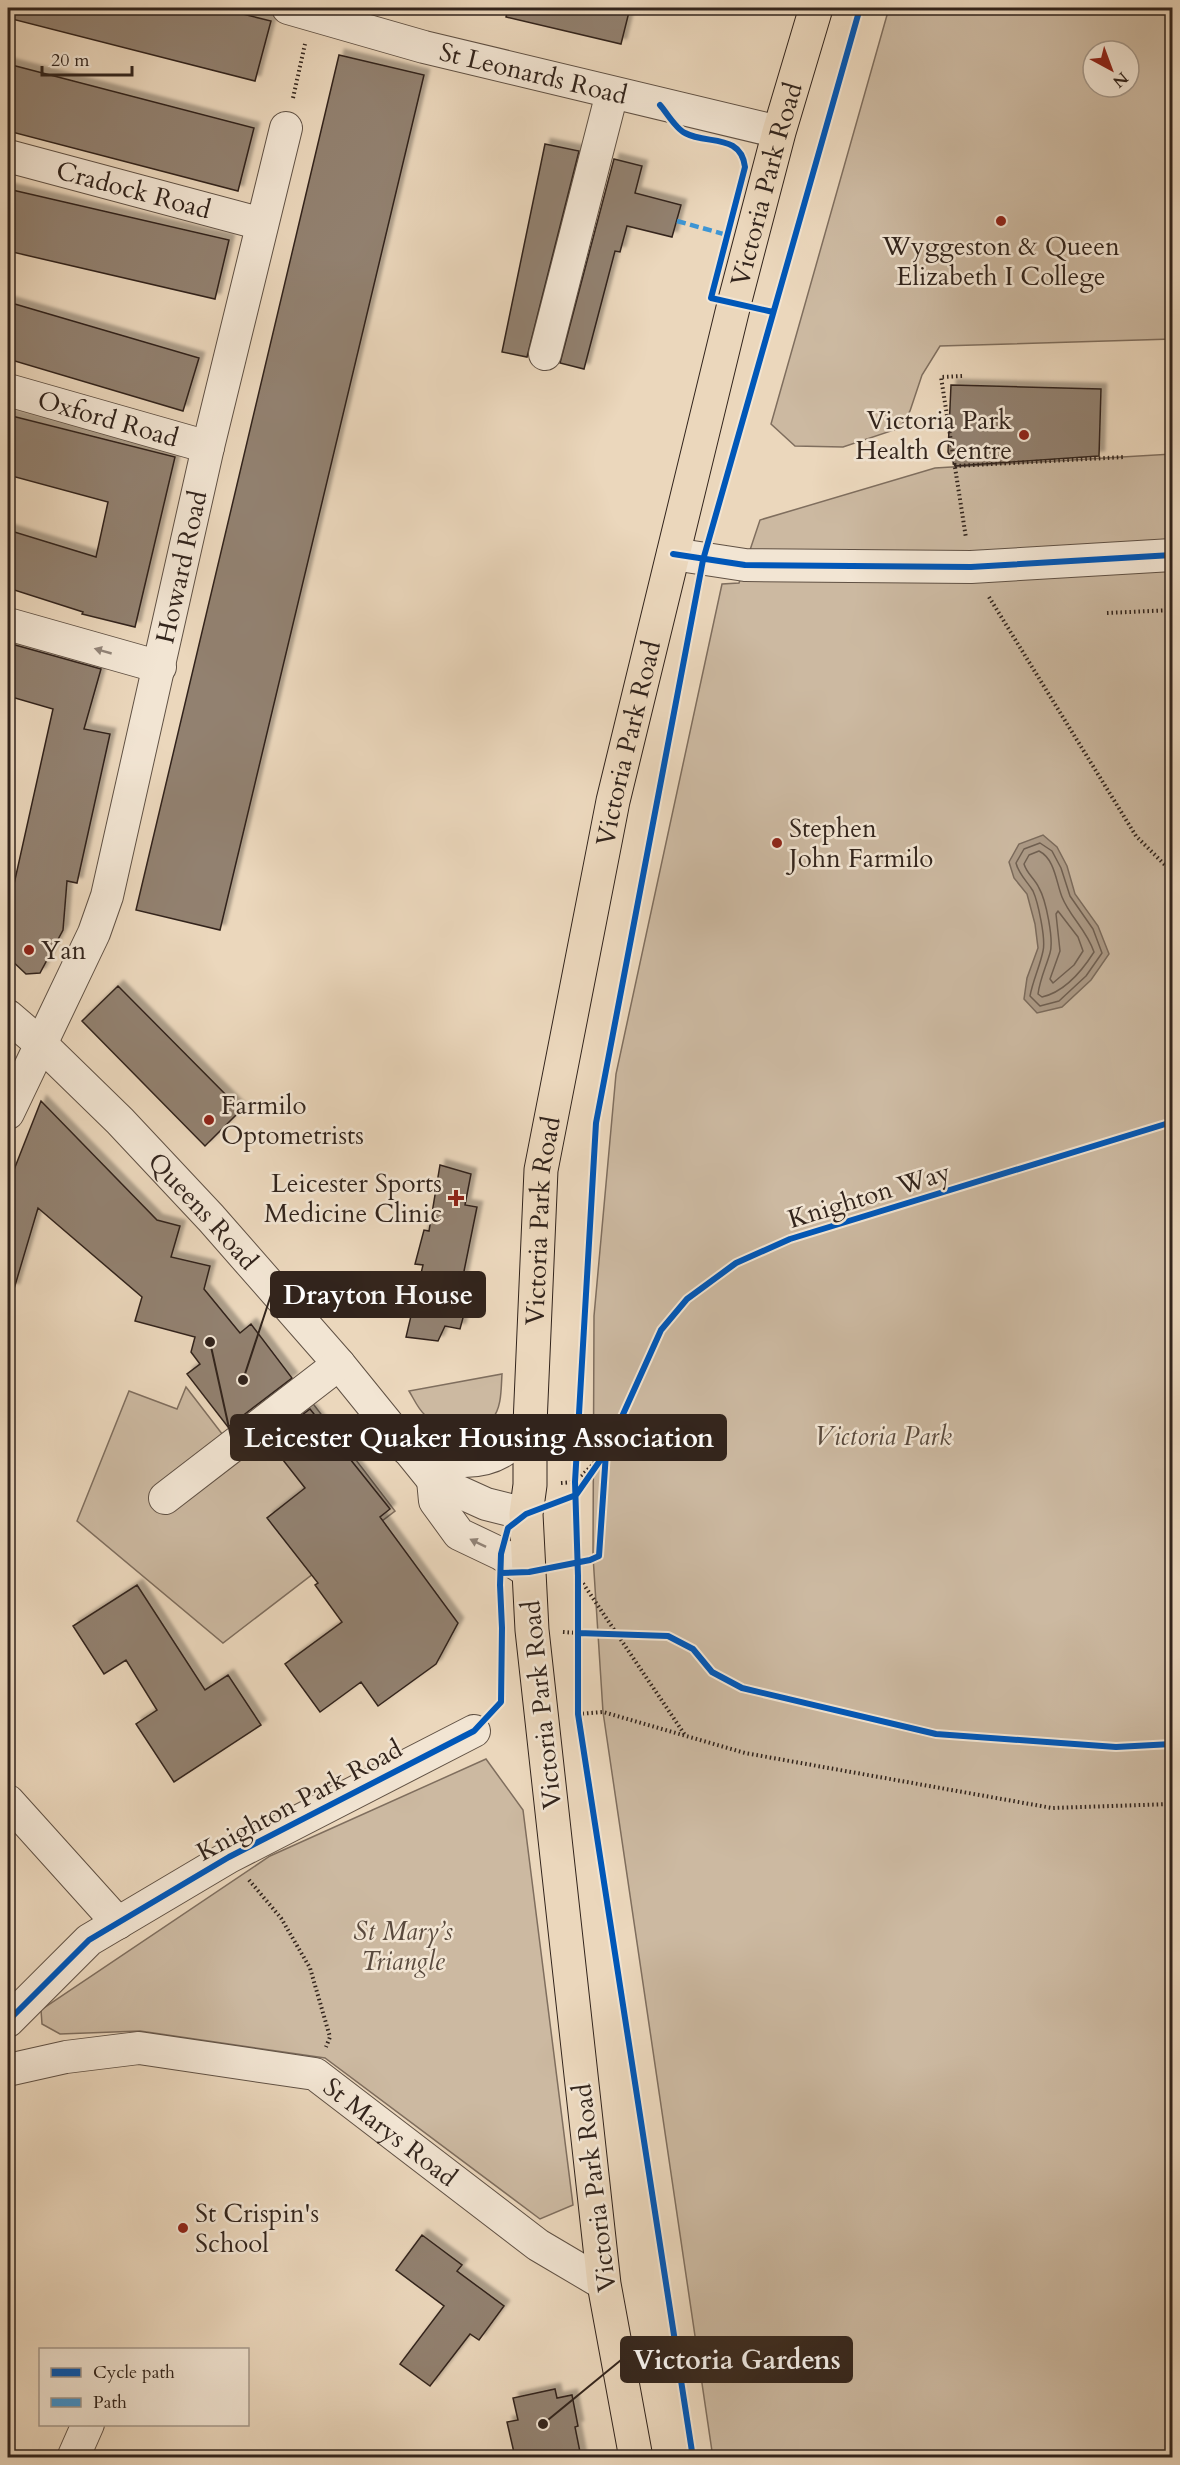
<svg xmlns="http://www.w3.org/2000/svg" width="1180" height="2465" viewBox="0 0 1180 2465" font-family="Cardo,serif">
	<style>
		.green { fill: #ccb9a1; stroke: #7f6e5e; stroke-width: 1.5; fill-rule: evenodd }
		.water { fill: #ac9a86; stroke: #7b6b5c; stroke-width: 1.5 }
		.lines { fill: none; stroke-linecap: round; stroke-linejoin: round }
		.shore { stroke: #6f5f51; stroke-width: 1.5 }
		.building { fill: #92816f; stroke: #32241c; stroke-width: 1.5; filter: url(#shadow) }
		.minor-casing { stroke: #605144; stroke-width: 34 }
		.major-casing { stroke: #32241c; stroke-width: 35 }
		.path { stroke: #32241c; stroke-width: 4; stroke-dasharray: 1.5 3; stroke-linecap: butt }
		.minor { stroke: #f2e5d3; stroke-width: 32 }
		.major { stroke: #ebd7bc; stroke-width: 33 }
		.quiet { stroke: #3d95d4; stroke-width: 4.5; stroke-dasharray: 9 4.5; stroke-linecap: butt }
		.cycleway-casing { stroke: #f2e5d3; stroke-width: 10 }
		.cycleway { stroke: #0057b8; stroke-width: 6 }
		.oneway { fill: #928478 }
		.poi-dot { fill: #8f2418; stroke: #f2e5d3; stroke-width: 2 }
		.labels { text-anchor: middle; stroke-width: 5; stroke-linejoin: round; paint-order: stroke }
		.street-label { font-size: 26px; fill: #32241c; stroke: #f2e5d3 }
		.poi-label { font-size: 26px; fill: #32241c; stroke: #f2e5d3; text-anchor: start }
		.park-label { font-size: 26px; font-style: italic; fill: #58493d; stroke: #f2e5d3 }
		.leader { fill: none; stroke: #32241c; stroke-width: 2 }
		.callout-dot { fill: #32241c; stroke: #f2e5d3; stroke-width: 2 }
		.callout { fill: #32241c; stroke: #32241c; stroke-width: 2 }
		.callout-label { font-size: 27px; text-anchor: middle; font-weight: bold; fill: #fff }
	</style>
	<defs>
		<filter id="shadow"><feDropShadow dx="5.5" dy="-5.5" stdDeviation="1.5" flood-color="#0004"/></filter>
	</defs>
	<rect width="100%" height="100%" fill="#ebd7bc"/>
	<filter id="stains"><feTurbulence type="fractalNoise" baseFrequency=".00333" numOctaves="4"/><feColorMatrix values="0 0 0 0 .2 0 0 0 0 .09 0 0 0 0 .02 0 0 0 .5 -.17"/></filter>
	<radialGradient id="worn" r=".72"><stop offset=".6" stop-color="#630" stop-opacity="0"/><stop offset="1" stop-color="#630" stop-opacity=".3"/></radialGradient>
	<path class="green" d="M889,8H1172V339L940,346L922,375L910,411L900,428L843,447L795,446L771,424ZM1093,51H1129V87H1093Z
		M1172,454V2457L713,2458L603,1712L593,1556L594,1316L616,1074L722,584L739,583L760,520L935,468Z
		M502,1374C501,1388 502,1408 492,1419C473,1441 443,1432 425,1415C418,1409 414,1399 409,1391Z
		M186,1387L239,1456L311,1401L395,1511L223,1643L77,1521L129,1391L177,1409Z
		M486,1759L523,1810L573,2205L540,2219L325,2058L140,2031L60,2034L42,2024L41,2010L270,1856Z"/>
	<path class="water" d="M1043,835L1057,847L1067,866L1075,894L1098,926L1109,954L1091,980L1062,1007L1037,1013L1024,999L1027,978L1038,948L1035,924L1027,894L1014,878L1009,862L1019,844Z"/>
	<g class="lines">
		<path class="shore" d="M1040,843L1052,851L1061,868L1070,896L1093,929L1102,953L1086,976L1059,1001L1040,1006L1030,996C1033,980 1040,966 1043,951C1046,939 1038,902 1033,891C1027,881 1019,875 1016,863L1024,849Z
			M1039,851C1055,859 1056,882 1062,897C1070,917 1086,929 1094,952C1082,971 1064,992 1042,997L1038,994C1040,979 1046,967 1050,953C1054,940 1046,900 1039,888C1035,879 1027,874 1024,864L1029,855Z
			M1058,911L1078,937L1083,951L1074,965L1053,983L1050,979L1060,951L1056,914Z"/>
	</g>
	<path class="building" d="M8,8H218L271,21L255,81L8,18Z
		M508,8H630L621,44L506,17Z
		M339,55L424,75L220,930L136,910Z
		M8,64L254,128L238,191L8,131Z
		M545,144L579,151L527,357L502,352Z
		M614,159L642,166L635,193L681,205L672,237L627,226L620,252L615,251L584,369L560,363Z
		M8,189L229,240L215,299L8,251Z
		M8,302L199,358L183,411L8,359Z
		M951,385L1101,389L1099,456L955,466L948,452Z
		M8,415L175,457L135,627L82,614L83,612L8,588V530L96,557L108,502L8,475Z
		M8,643L101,669L84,729L110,734L77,883L67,881L63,930L40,973L26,974L8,957V911L53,709L8,696Z
		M118,986L241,1110L205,1146L82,1021Z
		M41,1101L157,1220L180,1226L171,1257L210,1266L204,1289L240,1333L251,1324L292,1378L228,1427L187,1374L200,1364L191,1352L195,1337L135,1321L142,1297L38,1208L14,1289L8,1288V1185Z
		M440,1165L471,1174L465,1205L477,1207L460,1291L470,1292L460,1329L445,1326L438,1341L406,1337L423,1265L415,1264L424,1230L429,1231Z
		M310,1409L390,1509L380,1517L458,1623L436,1664L378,1706L361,1682L320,1712L285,1664L342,1622L315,1585L318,1583L267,1518L305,1488L268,1441Z
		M137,1585L205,1690L228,1675L261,1725L174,1782L136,1724L157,1710L126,1660L104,1674L73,1626Z
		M422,2235L462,2265L457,2271L504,2306L479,2340L470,2334L430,2386L400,2364L444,2306L396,2270Z
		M555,2389L557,2398L572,2395L578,2426L575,2427L581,2457H515L507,2422L518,2420L513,2398Z"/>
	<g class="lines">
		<defs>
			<g id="minor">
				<path id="s1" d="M288,8L424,47L779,132"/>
				<path id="s2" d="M8,156L262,224"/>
				<path d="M545,354L612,93"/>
				<path id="s3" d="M8,390L208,447"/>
				<path d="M673,554L745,565L971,567L1172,555"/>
				<path d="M8,624L160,667"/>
				<path id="s4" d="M8,1016L42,1045L120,1121L211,1218L339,1364L433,1480L486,1504L526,1514"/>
				<path id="s5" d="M8,1113L94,933L107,896L208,447L286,128"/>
				<path d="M406,1448C440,1460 480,1471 511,1445C518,1439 524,1431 530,1424"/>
				<path d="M433,1480L435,1501L459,1534L501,1554L529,1572"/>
				<path d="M165,1498L339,1364"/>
				<path d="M8,1801L118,1923"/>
				<path d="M8,2021L89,1940L229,1857L474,1731"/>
				<path id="s6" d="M8,2070L66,2057L139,2048L315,2074L538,2245L604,2284"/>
				<path d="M73,2458L88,2424"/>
			</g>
			<g id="major">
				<path id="s7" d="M636,2458L604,2284L532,1630L526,1514L530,1485V1424L541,1170L613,801L734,304L779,132L816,8"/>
			</g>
		</defs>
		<use href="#minor" class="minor-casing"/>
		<use href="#major" class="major-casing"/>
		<path class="path" d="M293,98L305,44
			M962,376L941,377L966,538
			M955,466L1125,457
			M989,597L1136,836L1172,872
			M1107,613L1172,610
			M561,1483L575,1482L606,1452
			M578,1576L685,1735
			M563,1632L578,1633
			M578,1714L603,1712L745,1753L1052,1808L1172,1804
			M249,1880L281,1918L310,1968L330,2037L326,2047"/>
		<use href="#minor" class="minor"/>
		<use href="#major" class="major"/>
		<path class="quiet" d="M677,221L727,235"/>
		<defs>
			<path id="cycleway" d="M660,105C667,113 676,129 685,133C707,145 741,133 745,167L711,298L773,312
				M673,554L745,565L971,567L1172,555
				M501,1573L529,1572L590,1560L599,1556L606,1453
				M578,1633L668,1636L693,1649L712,1672L742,1688L936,1734L1116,1747L1172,1744
				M8,2021L89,1940L229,1857L474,1731L501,1702L502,1628L500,1585L501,1554L508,1528L526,1514L576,1495L606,1452L661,1330L687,1299L736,1263L790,1239L1172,1122
				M693,2458L578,1714V1576L575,1482L596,1123L703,560L860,8"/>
		</defs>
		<use href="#cycleway" class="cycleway-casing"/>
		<use href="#cycleway" class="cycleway"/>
	</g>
	<defs><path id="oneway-solid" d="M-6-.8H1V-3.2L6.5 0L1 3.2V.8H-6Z" transform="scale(1.5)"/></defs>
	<g class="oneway">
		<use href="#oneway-solid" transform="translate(103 651) rotate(-164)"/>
		<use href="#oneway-solid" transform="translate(478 1543) rotate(-154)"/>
	</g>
	<g class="poi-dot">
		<circle cx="1001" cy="221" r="6"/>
		<circle cx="1024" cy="435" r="6"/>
		<circle cx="777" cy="843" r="6"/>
		<circle cx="29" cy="950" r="6"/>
		<circle cx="209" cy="1120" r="6"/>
		<path d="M453 1189h6v6h6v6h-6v6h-6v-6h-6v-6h6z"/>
		<circle cx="183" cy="2228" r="6"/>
	</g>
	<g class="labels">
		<g class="street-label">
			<text dy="9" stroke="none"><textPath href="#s1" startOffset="254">St Leonards Road</textPath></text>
			<text dy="9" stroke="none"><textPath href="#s7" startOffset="2307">Victoria Park Road</textPath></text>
			<text dy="9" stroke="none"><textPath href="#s2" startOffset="130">Cradock Road</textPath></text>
			<text dy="9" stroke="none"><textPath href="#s3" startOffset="104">Oxford Road</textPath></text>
			<text dy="9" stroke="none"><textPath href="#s5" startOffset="576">Howard Road</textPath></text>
			<text dy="9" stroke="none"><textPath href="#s7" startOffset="1731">Victoria Park Road</textPath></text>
			<text transform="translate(869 1195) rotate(-17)" y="9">Knighton Way</text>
			<text dy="9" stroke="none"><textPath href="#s4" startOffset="276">Queens Road</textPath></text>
			<text dy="9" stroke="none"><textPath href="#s7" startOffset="1245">Victoria Park Road</textPath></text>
			<text transform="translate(541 1705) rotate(-96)" y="9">Victoria Park Road</text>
			<text transform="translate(299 1800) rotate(-28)" y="9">Knighton Park Road</text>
			<text dy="9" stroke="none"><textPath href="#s6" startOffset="406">St Marys Road</textPath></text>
			<text transform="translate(594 2188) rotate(-97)" y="9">Victoria Park Road</text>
		</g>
		<g class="poi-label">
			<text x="1001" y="255" text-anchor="middle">Wyggeston &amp; Queen<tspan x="1001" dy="30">Elizabeth I College</tspan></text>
			<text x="1012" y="429" text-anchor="end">Victoria Park<tspan x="1012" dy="30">Health Centre</tspan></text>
			<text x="789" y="837">Stephen<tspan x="789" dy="30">John Farmilo</tspan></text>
			<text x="41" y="959">Yan</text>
			<text x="221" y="1114">Farmilo<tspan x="221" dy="30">Optometrists</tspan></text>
			<text x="442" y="1192" text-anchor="end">Leicester Sports<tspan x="442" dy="30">Medicine Clinic</tspan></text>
			<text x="195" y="2222">St Crispin's<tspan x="195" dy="30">School</tspan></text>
		</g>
		<g class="park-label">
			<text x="883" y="1445">Victoria Park</text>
			<text x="403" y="1940">St Mary’s<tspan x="403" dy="30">Triangle</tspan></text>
		</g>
	</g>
	<path class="leader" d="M243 1380L271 1295M210 1342L231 1437M543 2424L621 2360"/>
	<g class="callout-dot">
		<circle cx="243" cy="1380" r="6"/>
		<circle cx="210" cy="1342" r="6"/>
		<circle cx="543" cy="2424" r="6"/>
	</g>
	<g class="callout">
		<rect x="271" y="1272" width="214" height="45" rx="6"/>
		<rect x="231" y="1415" width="495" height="45" rx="6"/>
		<rect x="621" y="2337" width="231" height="45" rx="6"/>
	</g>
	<g class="callout-label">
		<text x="378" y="1304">Drayton House</text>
		<text x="479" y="1447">Leicester Quaker Housing Association</text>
		<text x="737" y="2369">Victoria Gardens</text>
	</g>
	<rect width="1180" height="2465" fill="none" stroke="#ebd7bc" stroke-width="30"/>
	<rect x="9" y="9" width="1162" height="2447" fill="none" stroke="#32241c" stroke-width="3"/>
	<rect x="15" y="15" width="1150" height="2435" fill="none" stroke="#32241c" stroke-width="1.5"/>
	<rect x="39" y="2348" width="210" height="78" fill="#f2e5d3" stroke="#a5988a" stroke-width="1.5"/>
	<rect x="51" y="2368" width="30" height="9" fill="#0057b8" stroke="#a5988a" stroke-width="1.5"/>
	<text x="93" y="2378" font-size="18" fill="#32241c">Cycle path</text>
	<rect x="51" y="2398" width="30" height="9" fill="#3d95d4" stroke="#a5988a" stroke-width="1.5"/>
	<text x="93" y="2408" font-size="18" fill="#32241c">Path</text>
	<g transform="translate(1111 69) rotate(139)"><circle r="28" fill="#f2e5d3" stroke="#a5988a" stroke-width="1.5"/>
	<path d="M0-4.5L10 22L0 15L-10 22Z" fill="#8f2418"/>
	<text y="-9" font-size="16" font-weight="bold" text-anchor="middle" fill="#32241c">N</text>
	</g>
	<path d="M42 66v9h90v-9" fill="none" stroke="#32241c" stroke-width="3"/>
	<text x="51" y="66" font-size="18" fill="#32241c" stroke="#f2e5d3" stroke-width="4.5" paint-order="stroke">20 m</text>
	<rect width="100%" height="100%" filter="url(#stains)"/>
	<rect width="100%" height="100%" fill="url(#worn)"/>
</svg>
